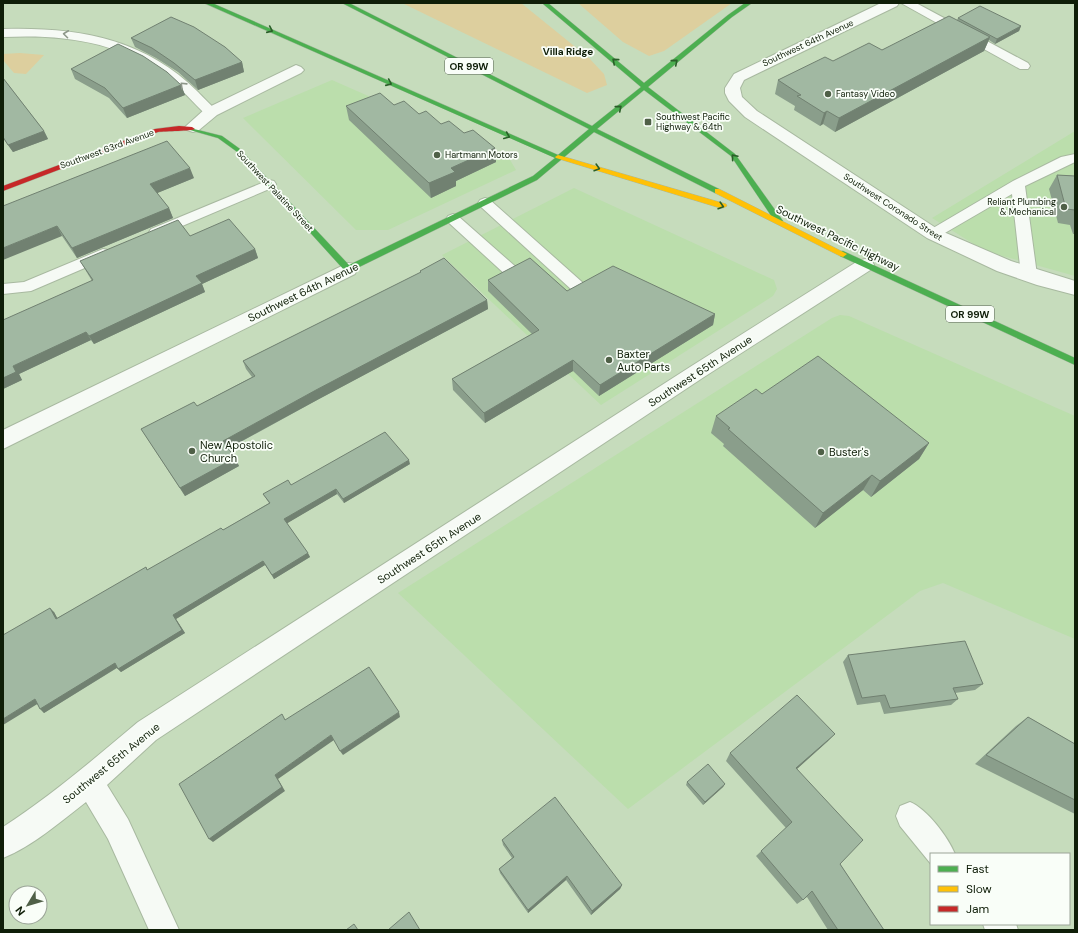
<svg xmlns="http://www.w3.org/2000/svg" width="1078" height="933" viewBox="0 0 1078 933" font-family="'DM Sans',sans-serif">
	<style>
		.built { fill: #bbdeac }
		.green { fill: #ddcf9e }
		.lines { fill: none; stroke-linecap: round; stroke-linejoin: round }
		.lane-casing { stroke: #a8b9a0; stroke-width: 2 }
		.street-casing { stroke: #a8b9a0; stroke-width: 2 }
		.fast-casing { stroke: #a8b9a0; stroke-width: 1 }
		.slow-casing { stroke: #a8b9a0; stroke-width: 1 }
		.jam-casing { stroke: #a8b9a0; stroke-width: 1 }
		.lane { fill: #f6faf5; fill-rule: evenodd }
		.street { fill: #f6faf5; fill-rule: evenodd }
		.fast { fill: #4caf50; fill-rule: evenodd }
		.slow { fill: #ffc107; fill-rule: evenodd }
		.jam { fill: #c62828; fill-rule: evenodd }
		.wall { fill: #8a9e8b }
		.shaded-wall { fill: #718171 }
		.building { fill: #a1b8a2; stroke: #718171 }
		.oneway { stroke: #2a5f28 }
		.oneway2 { stroke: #8e978a }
		.poi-dot { fill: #4f6047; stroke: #f9fef8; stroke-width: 1.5 }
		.labels { text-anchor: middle; stroke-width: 3.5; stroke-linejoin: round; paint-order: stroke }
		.far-street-label { font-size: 9px; fill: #0f1e08; stroke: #f9fef8 }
		.far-poi-label { font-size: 9px; fill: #0f1e08; stroke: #f9fef8; text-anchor: start }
		.far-neighbourhood-label { font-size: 10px; font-weight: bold; fill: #0f1e08; stroke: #f9fef8 }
		.shield { fill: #f9fef8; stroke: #556150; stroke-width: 1 }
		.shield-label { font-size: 10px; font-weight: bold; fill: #0f1e08 }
		.street-label { font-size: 11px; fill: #0f1e08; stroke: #f9fef8 }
		.poi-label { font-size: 11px; fill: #0f1e08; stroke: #f9fef8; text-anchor: start }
	</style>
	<rect width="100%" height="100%" fill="#c6dcbc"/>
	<path class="built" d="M332,80L509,158L516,170L388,230H356L243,118Z
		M1075,131V276L985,251L932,218Z
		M574,188L774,280L777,289L773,296L601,405L442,255Z
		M840,315L849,316L1075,416V639L943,583L920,591L628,809L398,593L832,318Z"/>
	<path class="green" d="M402,3H521L589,58L604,74L607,85L587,93Z
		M578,3H732L664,51L649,56L623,42Z
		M20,53L44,55L26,74L14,73L3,60V54Z"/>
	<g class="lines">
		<defs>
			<path id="lane" d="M901,3H916L1028,63L1030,66L1028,69H1020Z
				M3,29C77,27 144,38 198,92C204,99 212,105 217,112L216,115H206C193,102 181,88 166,77C119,41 61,34 3,37Z
				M1075,154V162L1025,186L1037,275L1034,279L1029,280L1024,279L1021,275L1012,194L938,237L933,239L928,237L926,234L928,231L1013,181L1061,157Z
				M269,180L274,181L276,184L274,187L161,235L156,237L151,235L149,232L151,229Z
				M485,198L490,200L582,282L585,286L582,290L577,291L572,290L480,206L478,203L480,200Z
				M453,214L458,216L517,268L520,272L517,276L512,277L507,276L448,222L446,219L448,216Z
				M103,249L108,250L110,254L108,258L31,291L3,294V284L24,282Z"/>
			<path id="street" d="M881,3H899L897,6L744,80L740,88L742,97L757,111L939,230L1011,261L1075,281V295L1037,285L997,271L927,238L745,117L729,101L725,93V88L734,74Z
				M296,65L301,67L304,70L301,73L217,115L199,130L193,132L187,130L185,127L205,109Z
				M865,259L872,261L874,265L872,269L704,377L156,740L107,785L128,819L179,930H149L108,839L86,802C60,822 33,846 3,858V827C51,796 94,759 138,722L690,367L858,261Z
				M348,263L355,264L357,269L355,274L3,449V430Z
				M910,802C927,809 948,837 955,854H931V864L900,826L896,816L900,806Z
				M983,924H1016L1018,930H985Z"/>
			<path id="fast" d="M204,3H212L558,155L589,129L342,3H349L592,126L641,87L542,3H548L644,83L728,15L745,3H752L732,17L648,87L735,154L783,221L779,223H776L731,156L644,90L597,129L719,189V193H715L594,132L537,180L351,271H345L236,151L218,138L190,130V128L222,136L240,149L349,265L533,176L555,158Z
				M843,251L1075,358V365L840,256V252Z"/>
			<path id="slow" d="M558,155L726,204L727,206L723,208H720L556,158L555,157Z
				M715,189H719L847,254L843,257L840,256L715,193Z"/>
			<path id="jam" d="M179,126L192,127L195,129C192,131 165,131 158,132L3,191V186L155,129Z"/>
		</defs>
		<use href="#lane" class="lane-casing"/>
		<use href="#street" class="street-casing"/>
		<use href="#fast" class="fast-casing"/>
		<use href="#slow" class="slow-casing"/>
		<use href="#jam" class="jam-casing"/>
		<use href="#lane" class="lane"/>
		<use href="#street" class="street"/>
		<use href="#fast" class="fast"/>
		<use href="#slow" class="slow"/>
		<use href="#jam" class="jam"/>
	</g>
	<path class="wall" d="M958,18L1021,26L1019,31L995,44L989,40L984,51L835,132L823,124L820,126L794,110L795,106L775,94L778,80L833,61L882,50L957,20Z
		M131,38L242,62L244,72L198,90L178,72L156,58L135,47Z
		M71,69L181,85L185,95L127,118L109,98L75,79Z
		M3,78L44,131L48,139L13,152L3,138Z
		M346,106L419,114L441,124L464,133L495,148L496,162L456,181V186L431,198L349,120Z
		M1057,175L1075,176V234H1073L1070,225L1058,223L1049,189Z
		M194,178L157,193L169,208L173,218L77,258L62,236L3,206Z
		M190,236L255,249L258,258L202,284L205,292L94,344L91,340L19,374L22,380L3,389L92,281L80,261Z
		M420,271L487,300L488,309L319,399L228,449L235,458L239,466L185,496L141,429L197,406L252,377L246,369L243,361L420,273Z
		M488,280L567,291L715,314L713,325L599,396L573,371L485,423L453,390L452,379L532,334L488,291Z
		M762,394L929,443L919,459L871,497L863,490L815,528L723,446L724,444L711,433L716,416Z
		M410,464L344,503L337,494L287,523L310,557L274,579L265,565L176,619L185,633L121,672L117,668L44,713L37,704L54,612L57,618L223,530L269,503L263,494L291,485Z
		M848,655L983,684L975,690L955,693L958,699L951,705L884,714L880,702L857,705L843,662Z
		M1028,717L1075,744V814L975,764L1016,726Z
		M828,741L797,769L840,864L884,930H828L807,897L797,904L756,856L786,828L726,761L730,753Z
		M687,782L725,784L723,787L703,805L686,785Z
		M502,840L622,885L620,889L591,915L566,880L528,913L500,873L499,869L512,858L503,845Z"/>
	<path class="shaded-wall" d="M1021,26L1019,31L995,44L997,39Z
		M990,37L984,51L835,132L839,118Z
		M242,62L244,72L198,90L195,80Z
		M181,85L185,95L127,118L123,108Z
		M827,111L823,124L820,126L824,113Z
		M44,131L48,139L13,152L8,145Z
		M495,148L496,162L456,181V186L431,198L429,183L451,168Z
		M190,168L194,178L155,194L150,184Z
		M169,208L173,218L77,258L72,248Z
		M57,226L62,236L3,260V248Z
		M255,249L258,258L202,284L205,292L94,344L89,336L196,276Z
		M487,300L488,309L319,399L227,449L223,441L316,390Z
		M715,314L713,325L599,396L600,385Z
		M86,332L91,340L19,374L22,380L3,389V378L13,366Z
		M573,360V371L485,423L484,413Z
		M929,443L919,459L871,497L880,481Z
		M235,458L239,466L185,496L180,488Z
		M409,460L410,464L344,503L343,499Z
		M872,475L863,490L815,528L823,513Z
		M336,489L337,494L286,524L284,519Z
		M308,553L310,557L274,579L272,575Z
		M263,561L265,565L176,619L185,633L121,672L118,669L173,615Z
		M50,608L54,612L60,623L56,619Z
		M115,663L118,667L44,713L40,709Z
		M35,699L39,703L3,725V719Z
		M399,712L400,717L343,755L340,751Z
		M835,734L828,741L790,775L796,768Z
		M331,735L334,740L278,779L285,791L213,842L209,839L275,775Z
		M725,784L723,787L703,805L705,802Z
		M567,876L566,880L528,913V910Z
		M622,885L620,889L591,915L592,911Z"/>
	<path class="building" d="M980,6L1021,26L997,39L958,18Z
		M949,16L990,37L839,118L827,111L824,113L797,96L801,95L778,80L825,57L833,61L869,43L882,50Z
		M171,17L194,27L225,47L242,62L195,80L174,63L152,48L131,38Z
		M118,44L143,56L167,72L181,85L123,108L105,88L71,69Z
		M3,78L44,131L8,145L3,137Z
		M380,93L394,105L404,101L419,114L426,111L441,124L449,121L464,133L473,130L495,148L451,168L455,172L429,183L346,106Z
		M167,141L190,168L150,184L169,208L72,248L57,226L3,248V206Z
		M1057,175L1075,176V210L1066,209Z
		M229,219L255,249L196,276L202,283L89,336L86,332L13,366L16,372L3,378V320L93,280L80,261L178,220L190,236Z
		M444,258L487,300L316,390L223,441L235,458L180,488L141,429L194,402L197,406L255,376L243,361L421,272L420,271Z
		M530,258L567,291L613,266L715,314L600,385L573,360L484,413L452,379L539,330L488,280Z
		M818,356L929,443L880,481L872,475L823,513L728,429L730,428L716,416L756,389L762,394Z
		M385,432L409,460L343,499L336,489L284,519L308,553L272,575L263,561L173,615L182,630L118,669L115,663L40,709L35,699L3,719V635L50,608L56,619L146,567L147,570L221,528L223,530L270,503L263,494L288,480L291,485Z
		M965,641L983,684L953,688L958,699L890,708L885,695L862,698L848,655Z
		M369,667L399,712L340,751L331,735L275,775L282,787L209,839L179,784L282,714L285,720Z
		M797,695L835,734L796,768L863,840L840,864L884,930H838L812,891L803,900L761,851L792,822L730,753Z
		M1028,717L1075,744V800L986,755Z
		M708,764L725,784L705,802L687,782Z
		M555,797L622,885L592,911L567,876L528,910L499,869L514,857L502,840Z
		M409,912L420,930H388Z
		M354,924L358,930H346Z"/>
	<defs><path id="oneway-chevron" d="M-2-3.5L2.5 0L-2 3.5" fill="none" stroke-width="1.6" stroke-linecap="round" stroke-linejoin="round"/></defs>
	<g class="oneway">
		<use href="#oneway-chevron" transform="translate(270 30) rotate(24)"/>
		<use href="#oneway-chevron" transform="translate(615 61) rotate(-140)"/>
		<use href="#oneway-chevron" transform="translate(675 62) rotate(-40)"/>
		<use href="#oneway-chevron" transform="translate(389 83) rotate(24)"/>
		<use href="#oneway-chevron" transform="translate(619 108) rotate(-40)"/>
		<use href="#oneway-chevron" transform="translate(507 136) rotate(23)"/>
		<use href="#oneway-chevron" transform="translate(734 157) rotate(-131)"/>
		<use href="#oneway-chevron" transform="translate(597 168) rotate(17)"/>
		<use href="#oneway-chevron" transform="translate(721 206) rotate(17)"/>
	</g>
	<g class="oneway2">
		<use href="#oneway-chevron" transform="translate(66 34) rotate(-173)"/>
		<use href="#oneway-chevron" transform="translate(183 85) rotate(-136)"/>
	</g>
	<g class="poi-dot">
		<circle cx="828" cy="94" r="4"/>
		<rect x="644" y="118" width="8" height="8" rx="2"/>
		<circle cx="437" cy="155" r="4"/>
		<circle cx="1064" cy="207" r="4"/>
		<circle cx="609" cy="360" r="4"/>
		<circle cx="192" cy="451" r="4"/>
		<circle cx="821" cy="452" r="4"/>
	</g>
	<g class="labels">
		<g class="far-street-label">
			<text transform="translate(808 43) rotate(-25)" y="3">Southwest 64th Avenue</text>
			<text transform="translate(107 149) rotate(-20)" y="3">Southwest 63rd Avenue</text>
			<text transform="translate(275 191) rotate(47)" y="3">Southwest Palatine Street</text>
			<text transform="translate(893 207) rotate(33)" y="3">Southwest Coronado Street</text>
		</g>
		<g class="far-poi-label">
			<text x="836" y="97">Fantasy Video</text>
			<text x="656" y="120">Southwest Pacific<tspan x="656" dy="10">Highway &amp; 64th</tspan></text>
			<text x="445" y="158">Hartmann Motors</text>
			<text x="1056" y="205" text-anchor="end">Reliant Plumbing<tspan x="1056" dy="10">&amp; Mechanical</tspan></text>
		</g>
		<g class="far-neighbourhood-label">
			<text x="568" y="55">Villa Ridge</text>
		</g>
		<g class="shield">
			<rect x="445" y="58" width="48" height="16" rx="3"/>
			<rect x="946" y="306" width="48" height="16" rx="3"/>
		</g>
		<g class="shield-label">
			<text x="469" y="70">OR 99W</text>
			<text x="970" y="318">OR 99W</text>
		</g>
		<g class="street-label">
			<text transform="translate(838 238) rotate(26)" y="4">Southwest Pacific Highway</text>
			<text transform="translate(303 292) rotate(-26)" y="4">Southwest 64th Avenue</text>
			<text transform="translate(700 371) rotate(-33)" y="4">Southwest 65th Avenue</text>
			<text transform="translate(429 548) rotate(-33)" y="4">Southwest 65th Avenue</text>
			<text transform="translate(111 763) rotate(-39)" y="4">Southwest 65th Avenue</text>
		</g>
		<g class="poi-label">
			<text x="617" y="358">Baxter<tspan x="617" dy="13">Auto Parts</tspan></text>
			<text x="200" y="449">New Apostolic<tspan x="200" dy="13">Church</tspan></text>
			<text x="829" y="456">Buster's</text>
		</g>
	</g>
	<rect width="1078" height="933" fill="none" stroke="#0f1e08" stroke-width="8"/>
	<rect x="930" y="853" width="140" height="72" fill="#f9fef8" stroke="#9ba498"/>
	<rect x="938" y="866" width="20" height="6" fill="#4caf50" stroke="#9ba498"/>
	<text x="966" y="873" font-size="12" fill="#0f1e08">Fast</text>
	<rect x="938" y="886" width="20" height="6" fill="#ffc107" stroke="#9ba498"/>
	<text x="966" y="893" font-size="12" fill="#0f1e08">Slow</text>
	<rect x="938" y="906" width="20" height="6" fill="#c62828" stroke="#9ba498"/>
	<text x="966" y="913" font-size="12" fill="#0f1e08">Jam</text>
	<g transform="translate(28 905) rotate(232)"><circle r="19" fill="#f9fef8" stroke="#9ba498"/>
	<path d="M0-3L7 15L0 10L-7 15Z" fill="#4f6047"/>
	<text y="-6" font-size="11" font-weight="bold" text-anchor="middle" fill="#0f1e08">N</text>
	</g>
</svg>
